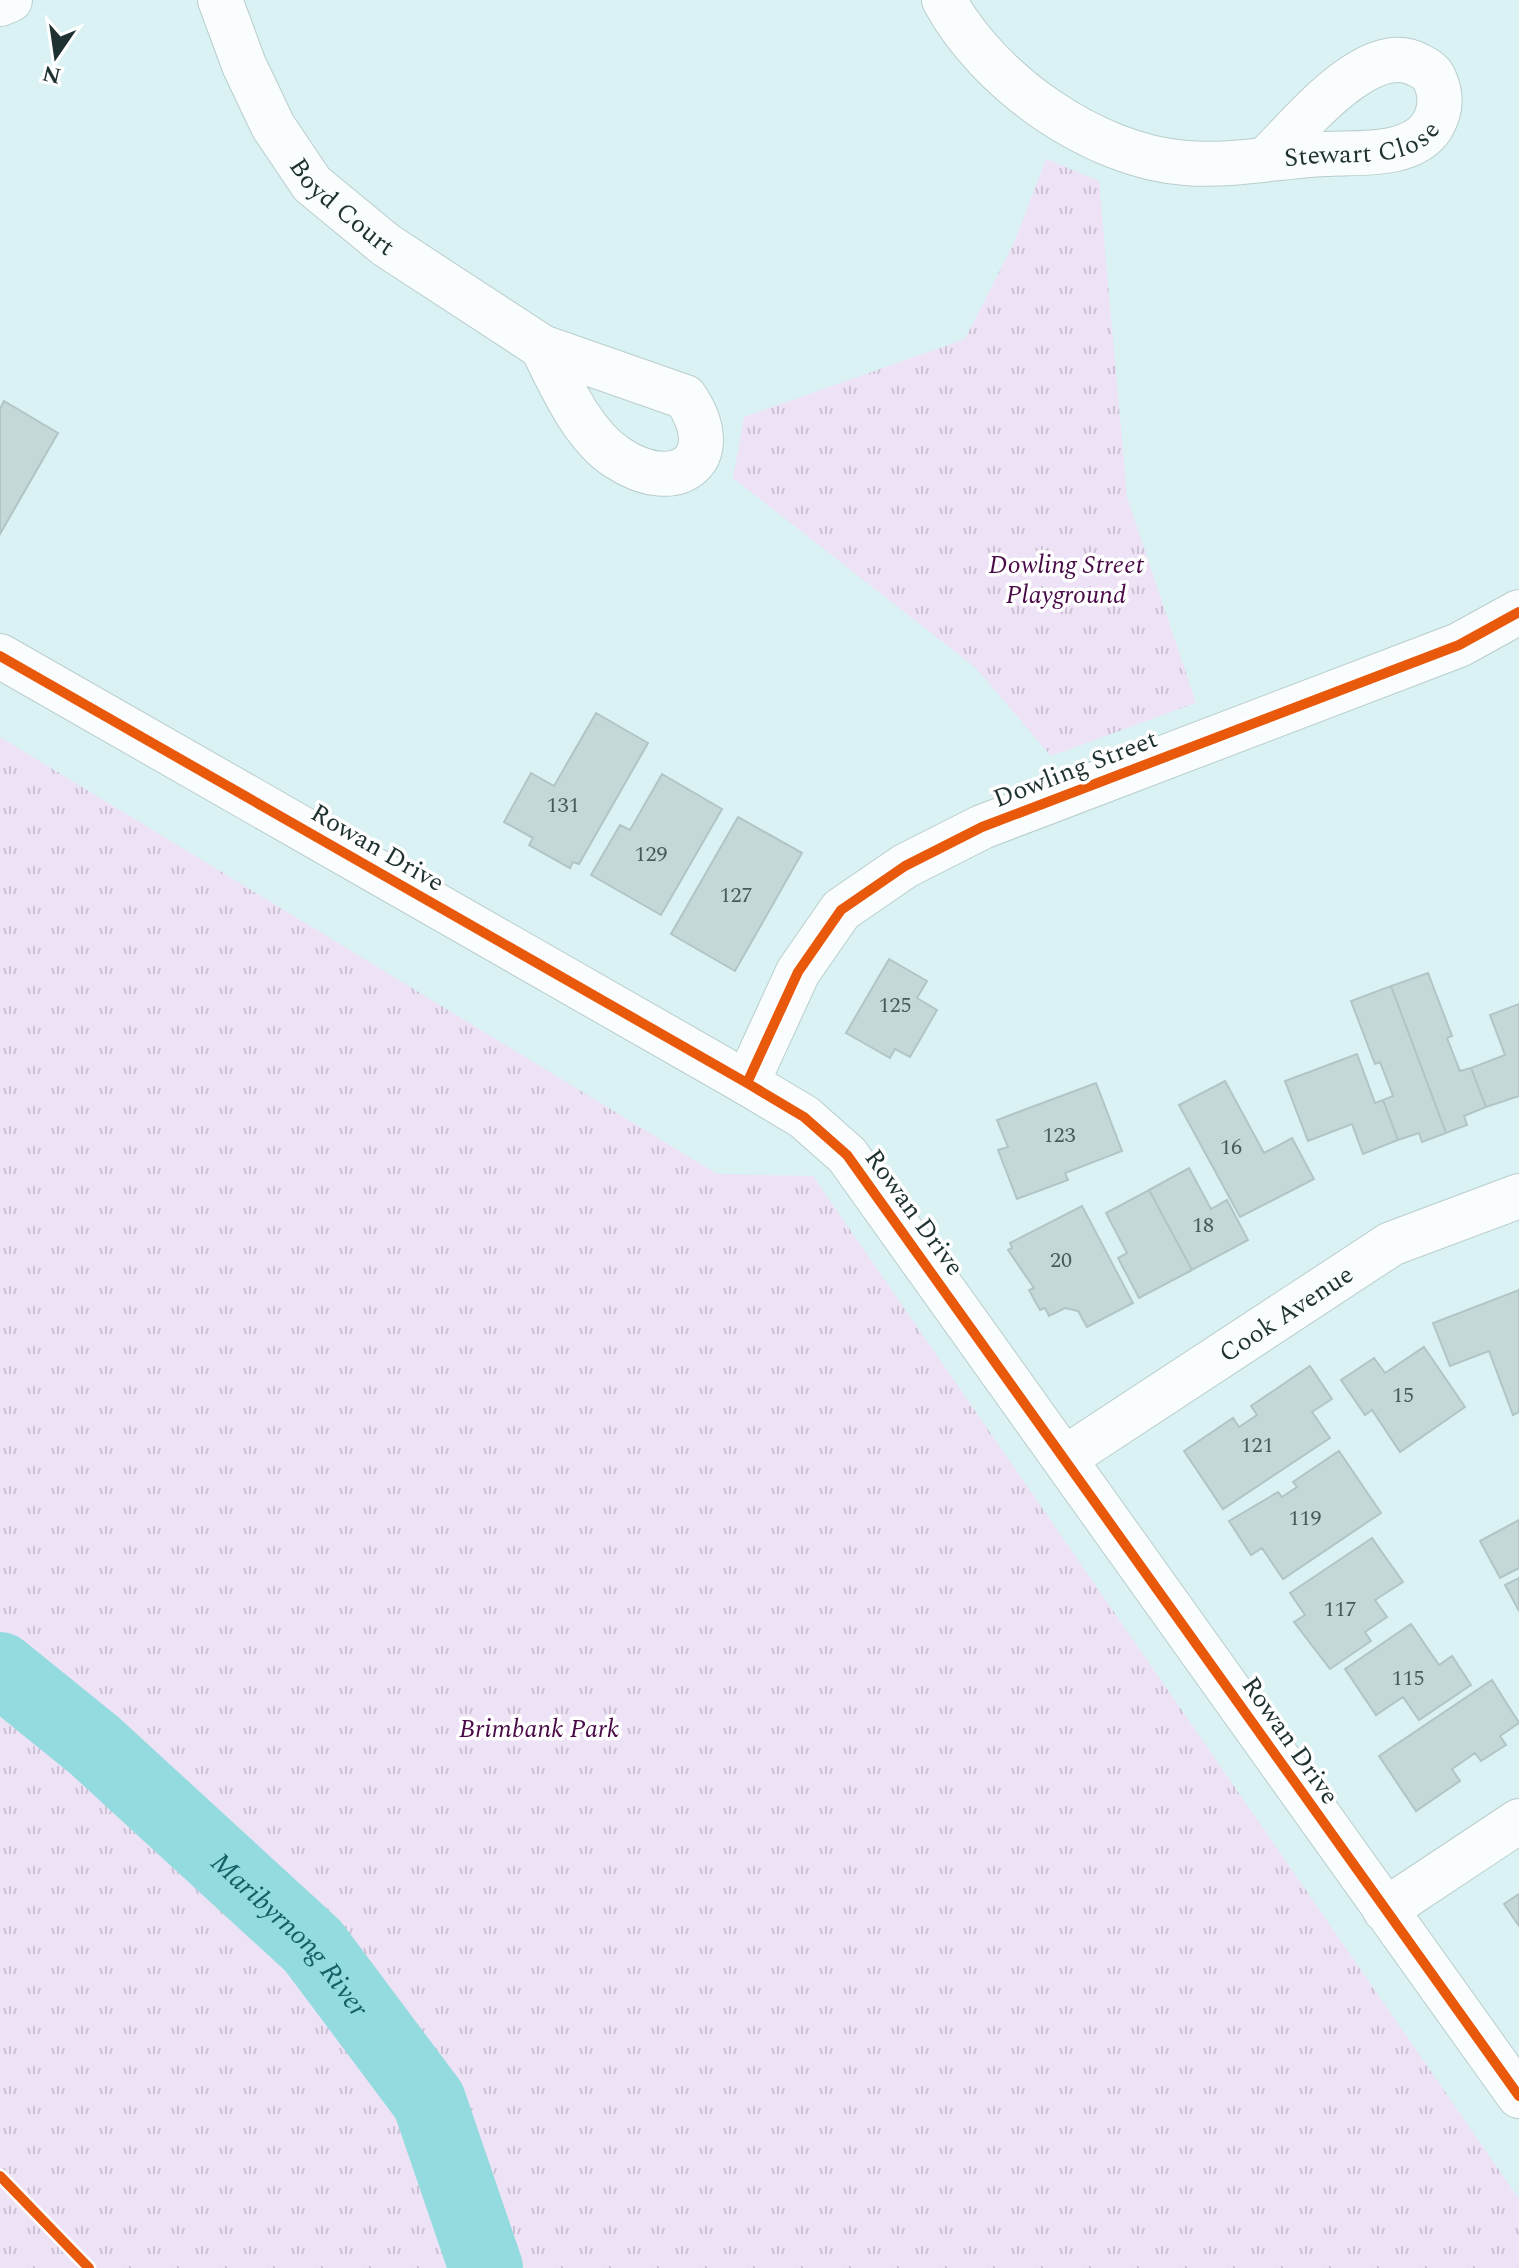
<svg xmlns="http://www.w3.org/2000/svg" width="1519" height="2268" viewBox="0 0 1519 2268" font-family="Spectral,serif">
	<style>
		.park { fill: url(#park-tufts) }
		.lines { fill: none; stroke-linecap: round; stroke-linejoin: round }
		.river { stroke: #93dbdf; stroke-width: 74 }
		.building { fill: #c5d8d8; stroke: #b2c5c6; stroke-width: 2 }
		.minor-casing { stroke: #bacdcd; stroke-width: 46 }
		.minor { stroke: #f9fdfd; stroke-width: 44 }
		.cycleway-casing { stroke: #fff; stroke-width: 15 }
		.cycleway { stroke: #e8590c; stroke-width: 10 }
		.labels { text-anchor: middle; stroke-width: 7; stroke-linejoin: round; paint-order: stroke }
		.number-label { font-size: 22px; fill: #485b5b }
		.street-label { font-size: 26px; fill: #1f3131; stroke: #fff }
		.park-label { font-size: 26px; font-style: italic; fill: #490a47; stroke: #fff }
		.water-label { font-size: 28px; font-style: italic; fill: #136165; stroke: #fff }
	</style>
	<defs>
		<pattern id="park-tufts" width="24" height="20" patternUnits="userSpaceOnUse" patternTransform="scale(2)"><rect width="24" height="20" fill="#eee2f7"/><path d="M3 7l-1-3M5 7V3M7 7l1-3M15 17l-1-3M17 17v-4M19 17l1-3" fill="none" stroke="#ccc2d4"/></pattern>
	</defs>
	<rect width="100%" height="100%" fill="#daf2f4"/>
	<path class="park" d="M1046,159L1099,181L1127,497L1196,703L1051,756L976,668L733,478L744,417L965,339L1014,243Z
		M0,737L717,1174L813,1176L1519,2199V2268H0Z"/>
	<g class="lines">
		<path class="river" id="s1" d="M0,1669L94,1745L313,1946L429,2101L486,2268"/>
	</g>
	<path class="building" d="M4,401L58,433L0,534V409Z
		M596,713L648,743L579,864L573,862L570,868L529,845L533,838L504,822L531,773L554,786Z
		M662,774L722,809L661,915L591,875L620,825L630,830Z
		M738,817L802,853L735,971L671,934Z
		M889,959L927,981L917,998L937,1010L910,1057L895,1049L890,1058L846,1033Z
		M1428,973L1452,1036L1447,1038L1460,1071L1471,1068L1486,1107L1464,1116L1467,1125L1446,1133L1391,986Z
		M1391,986L1446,1133L1422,1142L1419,1133L1398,1140L1383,1100L1393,1096L1380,1062L1375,1064L1351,1001Z
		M1519,1004V1096L1486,1107L1471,1068L1505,1055L1490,1015Z
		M1357,1054L1375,1103L1383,1100L1398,1140L1363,1154L1352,1124L1308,1141L1285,1081Z
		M1225,1081L1264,1153L1292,1138L1314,1179L1240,1217L1179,1105Z
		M1096,1083L1122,1151L1065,1173L1068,1180L1017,1199L998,1150L1008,1147L997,1120Z
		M1189,1168L1211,1209L1227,1200L1248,1240L1192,1270L1149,1190Z
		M1149,1190L1192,1270L1139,1298L1118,1258L1127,1253L1106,1213Z
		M1082,1206L1133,1303L1087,1327L1078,1311L1065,1308L1049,1316L1045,1308L1040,1310L1029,1290L1034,1288L1008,1250L1012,1248L1010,1243Z
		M1519,1290V1412L1513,1415L1489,1351L1450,1366L1433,1323Z
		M1424,1347L1465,1407L1400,1452L1372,1410L1365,1415L1341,1380L1374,1358L1385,1373Z
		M1310,1366L1332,1399L1312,1412L1330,1438L1223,1509L1184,1451L1233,1418L1239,1427L1257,1415L1251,1406Z
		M1339,1451L1381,1513L1283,1579L1262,1548L1251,1555L1229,1521L1278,1492L1282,1497L1297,1487L1293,1482Z
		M1519,1520V1568L1500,1578L1480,1541Z
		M1372,1538L1403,1582L1375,1600L1387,1617L1365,1632L1371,1641L1330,1669L1294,1622L1305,1615L1290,1593Z
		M1519,1578V1611L1505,1585Z
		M1411,1624L1439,1665L1452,1656L1471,1685L1419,1720L1403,1697L1376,1715L1345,1669Z
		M1492,1680L1519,1723L1500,1736L1506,1745L1481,1761L1475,1753L1452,1769L1460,1781L1416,1811L1379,1756Z
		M1519,1894V1926L1504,1904Z"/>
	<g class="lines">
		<defs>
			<g id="minor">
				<path id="s2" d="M220,0L244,65L273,126L312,184L386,245L542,347L685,397C728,459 677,497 618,458C582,435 560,383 542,347"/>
				<path id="s3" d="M944,0C988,81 1092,156 1186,163C1232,167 1279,156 1325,154C1357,152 1412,158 1432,126C1441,111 1442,96 1435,80C1432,72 1426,69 1418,65C1369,38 1300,126 1268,157"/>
				<path d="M0,4L10,0"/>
				<path d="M0,656L747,1083L804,1117L847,1155L1519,2096"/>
				<path d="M747,1083L798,972L841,910L905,866L982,827L1459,645L1519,612"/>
				<path id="s4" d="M1065,1458L1391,1244L1519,1196"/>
				<path d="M1385,1910L1519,1821"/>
			</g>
		</defs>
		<use href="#minor" class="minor-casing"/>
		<use href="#minor" class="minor"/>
		<defs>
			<path id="cycleway" d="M0,656L747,1083L804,1117L847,1155L1519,2096
				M747,1083L798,972L841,910L905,866L982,827L1459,645L1519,612
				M0,2176L89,2268"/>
		</defs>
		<use href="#cycleway" class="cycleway-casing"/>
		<use href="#cycleway" class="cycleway"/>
	</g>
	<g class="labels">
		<g class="number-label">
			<text x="563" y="812">131</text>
			<text x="651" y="861">129</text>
			<text x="736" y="902">127</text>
			<text x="895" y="1012">125</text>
			<text x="1059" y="1142">123</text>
			<text x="1231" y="1154">16</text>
			<text x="1203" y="1232">18</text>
			<text x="1061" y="1267">20</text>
			<text x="1403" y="1402">15</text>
			<text x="1257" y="1452">121</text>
			<text x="1305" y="1525">119</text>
			<text x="1340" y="1616">117</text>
			<text x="1408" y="1685">115</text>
		</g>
		<g class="street-label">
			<text dy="9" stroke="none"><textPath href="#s3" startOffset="480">Stewart Close</textPath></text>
			<text dy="9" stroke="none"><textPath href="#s2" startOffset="244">Boyd Court</textPath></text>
			<text transform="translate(1075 768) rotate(-21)" y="9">Dowling Street</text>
			<text transform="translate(378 847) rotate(30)" y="9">Rowan Drive</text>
			<text transform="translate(915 1212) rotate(54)" y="9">Rowan Drive</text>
			<text dy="9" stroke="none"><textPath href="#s4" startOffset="264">Cook Avenue</textPath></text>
			<text transform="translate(1291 1740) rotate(55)" y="9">Rowan Drive</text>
		</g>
		<g class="park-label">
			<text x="1066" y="573">Dowling Street<tspan x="1066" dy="30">Playground</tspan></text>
			<text x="539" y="1737">Brimbank Park</text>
		</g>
		<g class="water-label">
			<text dy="10" stroke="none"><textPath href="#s1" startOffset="394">Maribyrnong River</textPath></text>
		</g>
	</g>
	<g transform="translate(56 56) rotate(193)" stroke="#ffffff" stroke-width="6" paint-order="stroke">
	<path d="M0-6L14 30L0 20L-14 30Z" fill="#1f3131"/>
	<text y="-12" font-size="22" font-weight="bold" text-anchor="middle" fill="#1f3131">N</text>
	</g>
</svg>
